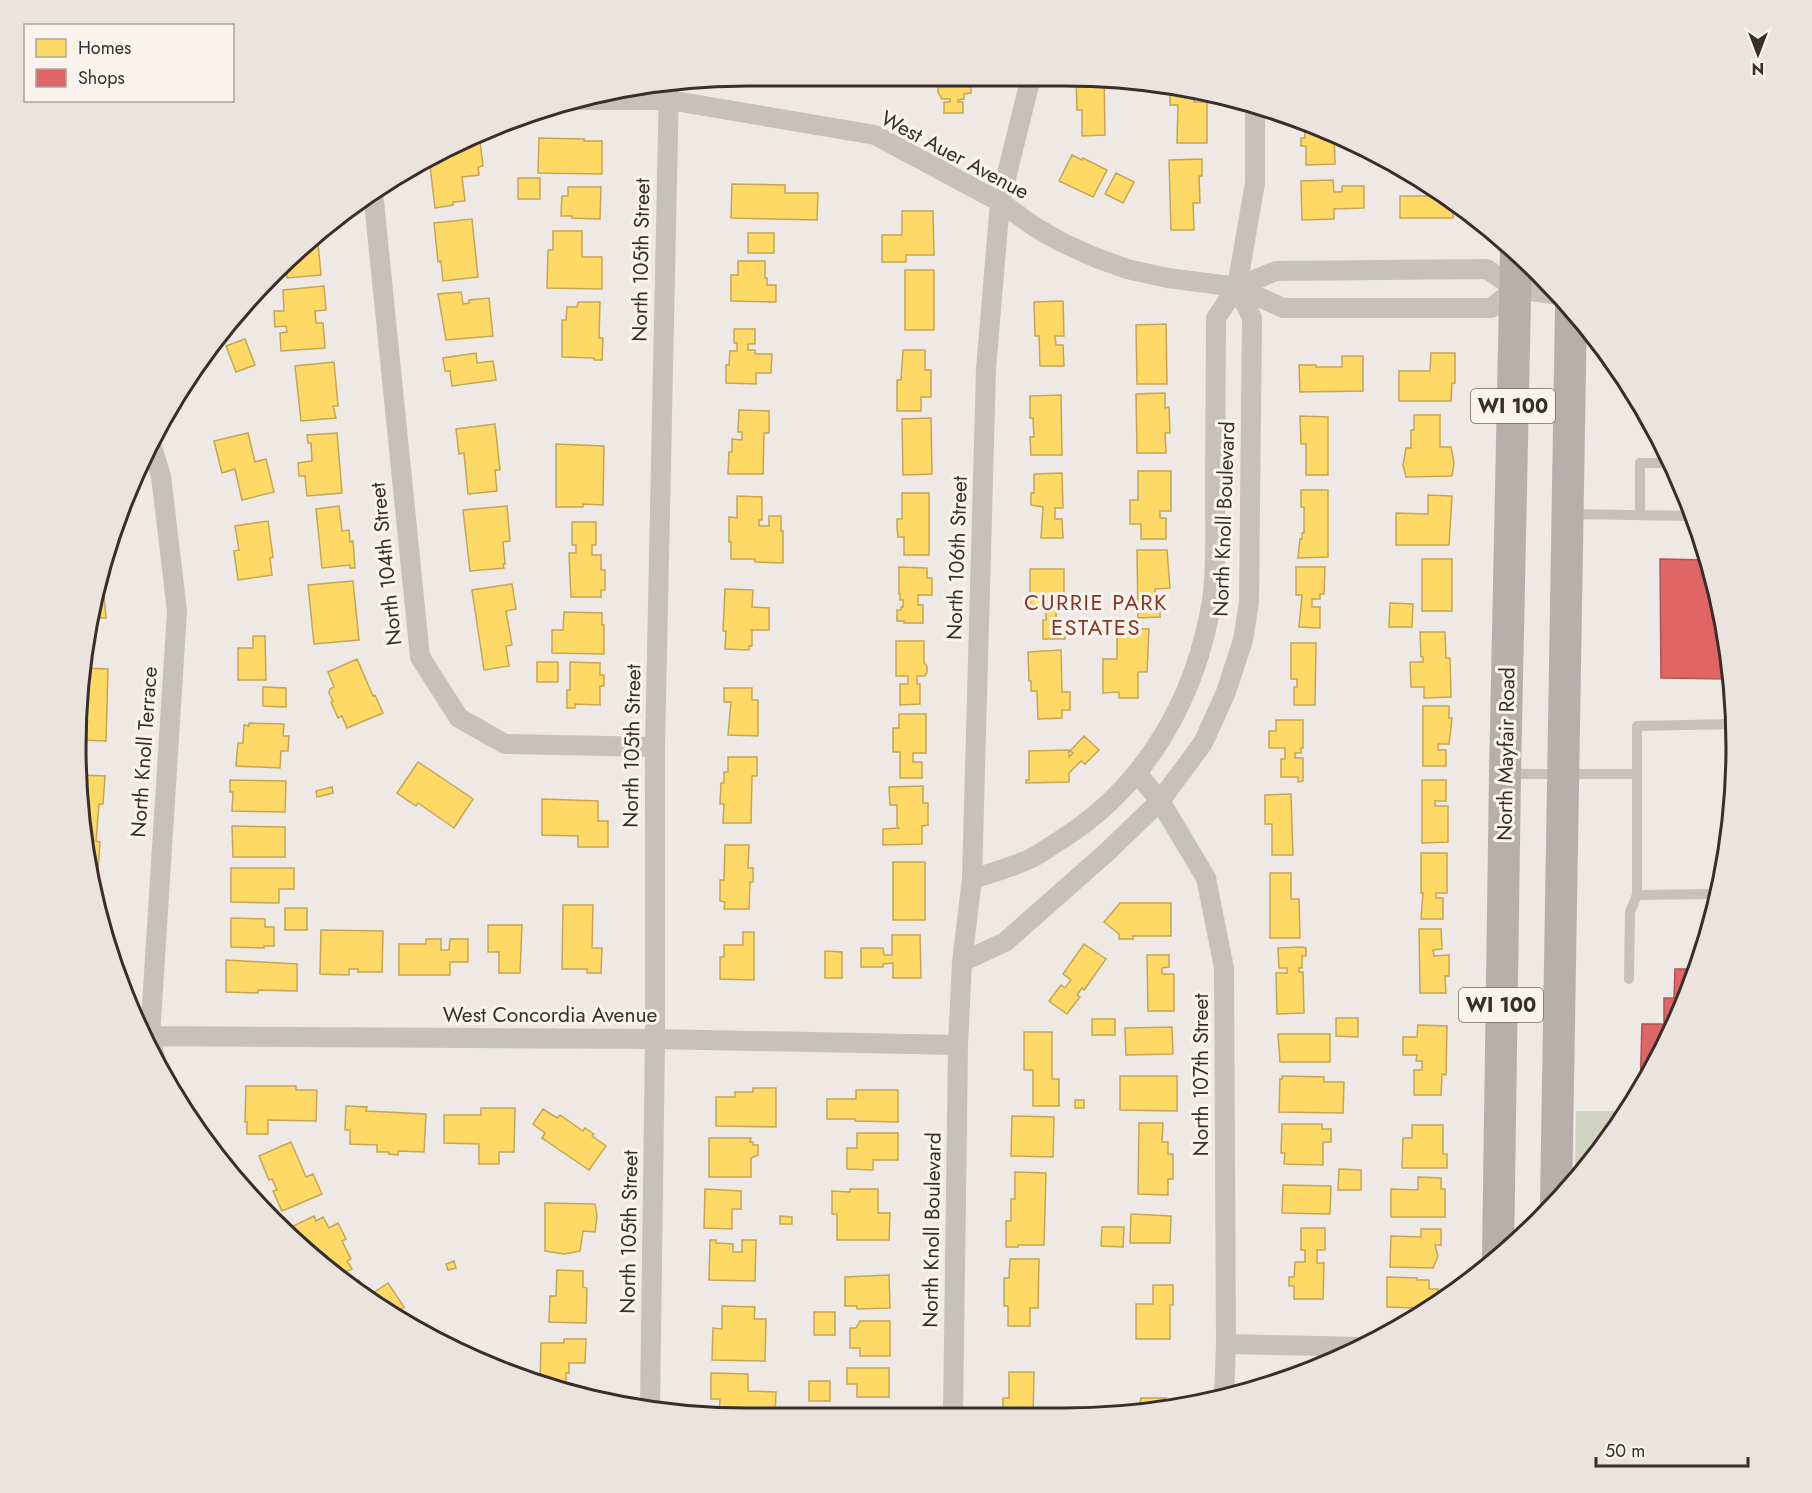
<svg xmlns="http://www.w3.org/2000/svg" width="1812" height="1493" viewBox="0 0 1812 1493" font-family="Jost,sans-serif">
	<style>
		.green { fill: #d0d3bf }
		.homes { fill: #ffd966; stroke: #c4a654; stroke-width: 1.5 }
		.shops { fill: #e06666; stroke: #ae5554; stroke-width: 1.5 }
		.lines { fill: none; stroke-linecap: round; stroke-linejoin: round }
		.lane { stroke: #c7c1bd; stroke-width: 10 }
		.street { stroke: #c7c1bd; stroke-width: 20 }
		.primary { stroke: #b6afac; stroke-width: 32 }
		.labels { text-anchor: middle; stroke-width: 6; stroke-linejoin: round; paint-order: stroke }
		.shield { fill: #faf3ed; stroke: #736965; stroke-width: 1.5 }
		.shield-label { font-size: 20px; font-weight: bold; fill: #392e2b }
		.street-label { font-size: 21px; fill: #392e2b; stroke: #faf3ed }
		.neighbourhood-label { font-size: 22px; letter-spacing: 1.5px; fill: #843727; stroke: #faf3ed }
		.rim { fill: none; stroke: #392e2b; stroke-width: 3 }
	</style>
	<rect width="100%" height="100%" fill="#eee9e4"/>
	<path class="green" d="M1576,1111H1627L1575,1182Z"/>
	<path class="homes" d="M938,76H971V93L964,94V99L958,100V102H963V113H944V102H950V99H942L938,92Z
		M1076,76H1104L1105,135L1082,136V110H1077Z
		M1147,81L1164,84V88L1147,87Z
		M1181,86L1203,90V94H1194V102H1207V143H1177L1178,105H1170V92H1181Z
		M1304,121L1322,126L1334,132L1335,164L1306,165V146H1301V138H1305Z
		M539,138L584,139V141H602V174L538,173Z
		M480,141L483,166L478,167L479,175L462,177L465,201L453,202V205L435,208L429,157L443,152L459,150V145L462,144Z
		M1072,155L1082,160L1083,158L1107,170L1093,197L1059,181Z
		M1202,159V176H1199L1200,203H1193L1194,230H1171L1169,160Z
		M1116,173L1134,182L1123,203L1105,194Z
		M518,178H540V199H518Z
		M1333,180L1334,192H1342V186H1364V208L1334,209V219L1302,220L1301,181Z
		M1426,182L1438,188L1458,204H1453V218H1400V196H1427Z
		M732,184L785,185V193H818L817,220L731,218Z
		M568,187H601L600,219L572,218V216H561L562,196H568Z
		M902,211H933L934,255H906V262H882V235H902Z
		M472,219L478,277L443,281L441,261L438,262L434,223Z
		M553,231H582V257H602V289L547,288L548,250H553Z
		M317,232L321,275L287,278L286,262L303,242Z
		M748,233H774V253H748Z
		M738,261H765V278H767V285H776V302L731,301V275H738Z
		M905,270H934V330H905Z
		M324,286L326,310L315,311L316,323H323L325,348L281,351L280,333L287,332L286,326L275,327L274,311H284L283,290Z
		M461,292L463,304L469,303V300L489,298L493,336L446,340L438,294Z
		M1063,301L1064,336H1055L1056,345H1063L1064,366H1040L1039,336H1035L1034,302Z
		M578,302H600L599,338H603L602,360H594V358L562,357V320H566L567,307H577Z
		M1166,324L1167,384H1137L1136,325Z
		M734,329H755V344H748V350H755V354H772L771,373H756V384L726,383V365H729L730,351H737V343H734Z
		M245,339L255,365L236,372L226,346Z
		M213,345L216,355L199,362Z
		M903,350H925V370H931V397H921V411H897V380H901Z
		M476,353L477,363L493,361L496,380L452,386L450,371H445L443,358Z
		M1431,353H1455V383H1452L1451,401H1399V371H1430Z
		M1342,356H1363V391L1300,392L1299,365H1316V367H1342Z
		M334,362L338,406H333L336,418L301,421L295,366Z
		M1165,393V408L1169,407L1170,433H1165L1166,453H1137L1136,394Z
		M1061,395L1062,455H1031L1030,437H1034L1033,418H1030V396Z
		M739,410L769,411V433H764L763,474H728L729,452H732V439L742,440V432H738Z
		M1414,415H1440V447H1451L1454,463L1452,476L1406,477L1403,465L1406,448H1411V430H1414Z
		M1300,416L1328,417V475H1306V444H1301Z
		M931,418L932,474L903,475L902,419Z
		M495,424L500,470H495L497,491L468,494L464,453L459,454L456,429Z
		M248,433L255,462L266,459L274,492L242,500L235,469L222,473L214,441Z
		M337,433L342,493L307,496L305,476H299L298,463L312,461L311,443H308L307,435Z
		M556,444L604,446L603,505L583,504V507H556Z
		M1138,471H1171V511H1160V518H1166V539H1141V524H1130V500H1138Z
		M1062,473L1063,508H1055V519H1062L1063,538H1041L1043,507L1031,505V493H1034V474Z
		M1301,490H1328V557L1298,558L1300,539H1302V533H1304V507H1301Z
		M902,493H929V555H904V537H898L897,527V519H902Z
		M1428,495L1452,496L1449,545H1396V513L1428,514Z
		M737,496L762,497V520H759V526H769V516H781V531H783V563L755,562V559H731V542H729V517L737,518Z
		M339,506L342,531L349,530L350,542L353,541L355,568H350V565L322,568L316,509Z
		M507,506L510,541L503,542L505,564H503L504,568L470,571L463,510Z
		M268,521L273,557L270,558L272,575L238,580L234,551L239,550L235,526Z
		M572,522H596V545H592V555H601V570H605V590H601V597H571L569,553H576V545H572Z
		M1137,550H1167L1170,588L1155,589V597H1160V617L1138,618Z
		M1422,559H1452V611H1422Z
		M899,567L927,568V578H932V595H918V605H923V623H904V621H897V610H901V607H903V600H900V594H899Z
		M1296,567H1325L1324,594H1320V599H1312V607H1320V628L1299,627L1302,595H1296Z
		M1030,569H1064V609H1056V620H1065V639H1043V620H1046V608H1030Z
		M102,572L106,618H96L97,629L91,630Z
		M353,581L359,640L314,644L308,585Z
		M512,584L516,609L506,611L512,645L506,646L509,666L484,670L472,590Z
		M725,589L753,590L752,607L769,608V630H751L752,631V646H749V650L725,649L726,631H723Z
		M1390,603L1413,604L1412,627H1389Z
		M564,612L602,613V625H604V654L552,653V630H563Z
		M1117,629H1149L1147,672H1138V698H1119V692L1103,693V659H1117Z
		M1420,632H1445L1446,658H1450L1451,697L1424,698V687H1411L1410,662H1423V657H1421Z
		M253,636H265L266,680H238V648H253Z
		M896,641H924V663L927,666V672L925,676H917V684H920V704L900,705V684H908V676H896Z
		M1291,643H1316L1315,705H1294V687H1297V679H1291Z
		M1061,650L1062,692H1070V710H1062V718L1038,719L1037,691H1031V681H1029L1028,652Z
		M357,659L373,696L375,695L383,713L347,728L342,716L338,718L331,702L333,701L329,693L330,689L334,687L328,672Z
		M537,662H558V682H537Z
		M570,662L600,663V675H604V686H600V705L575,704V708H567V690H570Z
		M83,668L108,669L106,741L79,740L76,703Z
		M263,687L286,688V707L263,706Z
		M724,688H752V700H758V736L728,735L731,702H724Z
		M1423,706H1449V718H1452L1449,744H1438V750H1446V766H1423Z
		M899,714H926V753H913V762H922V778H900V752H893V728H899Z
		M1276,720H1303V748H1301V753H1295V758H1303V781L1298,782V777H1281V759H1285V748H1269V731H1276Z
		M249,723L284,724L283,736H289L288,751H281L280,768L236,766L238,743H243L244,725L249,726Z
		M1084,736L1099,750L1085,764L1081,761L1069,773V782L1026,783V780H1029V751L1069,750V757L1073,753L1070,751Z
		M728,757H757V776H752L751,823H723L724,804H720L721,783H724V772H728Z
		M418,762L473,799L454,828L418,803L416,806L397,793Z
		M81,775L105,776L103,804H99L96,841L100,842L97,882H94L93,885H90L88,878Z
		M230,780L286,781L285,812L232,811L233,792H230Z
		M1422,780H1446V801H1435V806H1448V842L1422,843Z
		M923,786V803H928V825L922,826V844L883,845V829L899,828L897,826V805H890L889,787Z
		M332,787L333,793L317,797L316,791Z
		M1291,794L1293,855H1272V824H1265V795Z
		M542,799L598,801V821H608V847H578V836L542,835Z
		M232,826L285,827V857H233Z
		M725,845H749L748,868H753V882H750L749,909H724L725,902L720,901V880H724Z
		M1421,853H1447V893H1436V898H1443V919H1421L1423,893H1421Z
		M893,862H925V920H893Z
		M231,868H294V889H279V903L231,902Z
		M1270,873H1291V899H1299L1300,938H1270Z
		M1120,903H1171V936H1133V939H1119V934L1104,922Z
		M563,905H593L592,948H602L601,973H587V969H562Z
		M285,908H307V930H285Z
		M231,918L265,919V927H274V946H264V948L231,947Z
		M488,925H522L520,973H499V952H488Z
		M1419,929H1441L1442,949L1433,950L1434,956L1449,955V976H1445L1446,993H1420Z
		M321,930L383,931L382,972H358V969H349V975L320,974Z
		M743,932H754V980L720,979V957H724V945H743Z
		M892,935H920L921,978H893V963L883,964V967H861V948H883L884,955H892Z
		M426,939H441V950H449L450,939H468V962H450V975H399V944H426Z
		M1084,944L1106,959L1084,990L1082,988L1077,995L1080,997L1067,1014L1049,1001L1061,985L1065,988L1071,980L1063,974Z
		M1302,947L1306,948V956H1302V968H1299V972H1303L1304,1013L1277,1014L1276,973H1287V968H1279L1278,948Z
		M825,951L842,952V978H825Z
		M1147,955H1169V967L1162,968V974H1174V1011H1148Z
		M226,960L297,964V991L258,990V993L226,992Z
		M1336,1018H1358V1037L1336,1036Z
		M1092,1019H1115V1035H1092Z
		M1418,1025L1447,1026L1446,1075L1442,1074L1441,1095H1414V1070H1422V1061H1416L1417,1055H1403V1037H1417Z
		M1172,1027L1173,1054L1126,1055L1125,1028Z
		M1024,1032H1052V1079H1059V1106H1033V1070H1024Z
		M1278,1034H1330V1062H1280Z
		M1120,1076H1177V1111L1120,1110Z
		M1282,1076L1324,1077V1082H1344L1343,1113L1279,1112L1280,1079H1282Z
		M246,1086H296V1090H317L316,1121L268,1120V1134H247V1122H245Z
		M753,1088H776V1127L716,1126V1097H735V1092H753Z
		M856,1090H898V1122L855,1121V1119H827V1099H856Z
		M1075,1100H1084V1108H1075Z
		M346,1106L367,1107L366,1111L426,1114L424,1152L398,1151V1155L389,1154V1152H377V1145L350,1144V1130H345Z
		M481,1108H515L514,1152H499V1164H479V1144L444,1143V1115H481Z
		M543,1109L557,1118L560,1115L583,1131L585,1128L594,1134L592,1136L606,1146L589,1170L542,1138L545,1133L533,1124Z
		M1012,1116L1054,1117L1053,1157L1011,1156Z
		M1139,1123H1163L1162,1142H1168V1154H1173V1179H1168V1195L1138,1194Z
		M1282,1124H1322V1129H1331V1142H1323V1165L1284,1164L1285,1153H1281Z
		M1412,1125H1443V1154H1447V1168H1402L1403,1138H1412Z
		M857,1133H898V1160H873V1170L847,1169V1148H857Z
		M709,1138H751L750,1142H753V1145H758V1155L751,1158V1177H709Z
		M291,1142L306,1177L313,1174L322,1194L282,1211L273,1191L277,1190L272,1179L269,1180L259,1156Z
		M1339,1169L1361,1170V1190H1338Z
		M1015,1172L1046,1173L1044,1245H1018V1247H1006V1221H1011V1199H1015Z
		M1418,1177L1441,1178V1189H1445V1217H1391V1189L1418,1190Z
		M1283,1185L1331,1186L1330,1214L1282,1213Z
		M705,1189L741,1191V1209H732V1229L704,1228Z
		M850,1189H878V1213H890L889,1240H837V1214H832V1191L850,1192Z
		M545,1203L595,1204L597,1216L595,1232L583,1231L580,1251L564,1254L545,1251Z
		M1131,1214L1171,1216L1170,1243H1130Z
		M314,1216L316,1221L323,1217L329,1228L338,1223L346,1239L342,1241L351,1259L347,1261L352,1269L339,1275L304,1251L291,1227Z
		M780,1216L792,1217V1224H780Z
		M1102,1227H1124L1123,1247L1101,1246Z
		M1301,1228H1325V1250H1317V1263H1324L1323,1299H1294V1286H1289V1277H1294L1295,1262H1305V1250H1301Z
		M1421,1229H1441V1245H1435L1438,1256L1433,1268L1390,1267L1391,1236L1421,1237Z
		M710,1240H716V1243L733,1244V1252H742V1240H756L755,1281L709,1280Z
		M1010,1259H1039L1038,1308H1030V1326H1008V1306H1004V1278H1009Z
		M454,1261L456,1268L448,1270L446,1264Z
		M557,1270L583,1271V1287L587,1288L586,1323L549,1322L550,1296H556Z
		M889,1275L890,1308L857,1309V1306H845V1277Z
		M1387,1277L1417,1278V1280H1429V1289H1438L1437,1302L1423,1311H1417V1308L1387,1307Z
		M359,1280L363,1288H369L373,1293L388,1283L404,1307L396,1313L353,1284Z
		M1153,1285H1173V1305H1170V1339H1136V1304H1153Z
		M722,1306L755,1307L754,1319H766L765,1361L712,1360L713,1328L722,1329Z
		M814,1312H835V1335H814Z
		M860,1321H890V1356H860V1348H850V1328H856Z
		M564,1339H586L585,1363H569V1373H566V1393L540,1383L541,1343H564Z
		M847,1368H889V1397H857V1384H847Z
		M1009,1372H1034L1033,1417H1003V1398H1009Z
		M711,1373L748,1374V1391L776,1392L775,1417H719L720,1399H711Z
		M809,1381H830V1401H809Z
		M1141,1398H1166V1407L1138,1412Z
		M844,1412L881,1413V1417H844Z"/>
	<path class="shops" d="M1660,559L1709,560L1714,573L1732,679L1661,678Z
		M1675,969H1698L1647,1083L1640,1092L1642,1024H1664V998H1674Z"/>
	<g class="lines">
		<path class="lane" d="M1569,514L1693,516
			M1640,515V463H1673
			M1508,774H1637
			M1717,894L1637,895V726L1735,724
			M1629,979L1630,912L1637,895"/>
		<path class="street" d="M567,100H669L875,135L1000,202L1035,227L1061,242L1094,257L1127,269L1168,278L1237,287L1283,308H1491L1516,289
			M373,192L420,657L459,718L505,744L655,747
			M1237,287L1276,271L1487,269L1516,289L1560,295
			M152,447L161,476L177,611L150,1037L156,1062
			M1138,774L1160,801L1206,878L1224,968L1226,1344L1224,1398
			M972,879C992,873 1012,867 1032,858C1042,853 1052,845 1062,839C1147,785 1196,698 1212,600C1217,566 1215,529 1215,495C1215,436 1216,377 1216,318L1237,287L1255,183V106
			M962,962L1005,942L1107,852L1160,801L1203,743L1226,692L1243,640L1249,602L1252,318L1237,287
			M142,1036L655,1039L958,1045
			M1226,1344L1366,1347
			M650,1408L655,1039V747L669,85
			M953,1417L958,1045L962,962L972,879L986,369L1000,202L1029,85L1028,76"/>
		<path class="primary" d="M1556,1202L1571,309
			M1498,1257L1505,774L1516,252"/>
	</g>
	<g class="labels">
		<g class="shield">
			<rect x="1471" y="389" width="84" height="34" rx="4.5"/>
			<rect x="1459" y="988" width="84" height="34" rx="4.5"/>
		</g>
		<g class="shield-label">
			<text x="1513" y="413">WI 100</text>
			<text x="1501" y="1012">WI 100</text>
		</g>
		<g class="street-label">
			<text transform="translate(955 155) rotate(28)" y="7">West Auer Avenue</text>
			<text transform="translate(641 260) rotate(-89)" y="7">North 105th Street</text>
			<text transform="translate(1224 519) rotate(-88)" y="7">North Knoll Boulevard</text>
			<text transform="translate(957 558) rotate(-88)" y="7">North 106th Street</text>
			<text transform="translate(386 564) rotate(-96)" y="7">North 104th Street</text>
			<text transform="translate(632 746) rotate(-89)" y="7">North 105th Street</text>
			<text transform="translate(144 752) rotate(-86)" y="7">North Knoll Terrace</text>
			<text transform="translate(1506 754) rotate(-89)" y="7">North Mayfair Road</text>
			<text x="550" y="1022">West Concordia Avenue</text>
			<text transform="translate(1201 1075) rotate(-90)" y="7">North 107th Street</text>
			<text transform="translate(932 1230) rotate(-89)" y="7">North Knoll Boulevard</text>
			<text transform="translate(629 1232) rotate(-89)" y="7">North 105th Street</text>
		</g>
		<g class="neighbourhood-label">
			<text x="1096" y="610">CURRIE PARK<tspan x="1096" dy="25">ESTATES</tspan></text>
		</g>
	</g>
	<path d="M0 0H1812V1493H0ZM747 86H1065A661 661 0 0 1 1726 747V747A661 661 0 0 1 1065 1408H747A661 661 0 0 1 86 747V747A661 661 0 0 1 747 86Z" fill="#ebe3dd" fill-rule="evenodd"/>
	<path class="rim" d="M747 86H1065A661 661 0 0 1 1726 747V747A661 661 0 0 1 1065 1408H747A661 661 0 0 1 86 747V747A661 661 0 0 1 747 86Z"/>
	<rect x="24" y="24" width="210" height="78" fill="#faf3ed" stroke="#ada49f" stroke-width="1.5"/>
	<rect x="36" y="39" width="30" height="18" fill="#ffd966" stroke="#ada49f" stroke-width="1.5"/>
	<text x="78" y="54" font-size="18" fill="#392e2b">Homes</text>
	<rect x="36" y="69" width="30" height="18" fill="#e06666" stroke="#ada49f" stroke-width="1.5"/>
	<text x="78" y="84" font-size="18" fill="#392e2b">Shops</text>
	<g transform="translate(1758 54) rotate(180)" stroke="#faf3ed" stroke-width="4.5" paint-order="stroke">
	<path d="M0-4.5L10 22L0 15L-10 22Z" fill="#392e2b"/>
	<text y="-9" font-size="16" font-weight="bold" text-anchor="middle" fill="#392e2b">N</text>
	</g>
	<path d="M1596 1457v9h152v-9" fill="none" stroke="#392e2b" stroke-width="3"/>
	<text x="1605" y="1457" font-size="18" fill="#392e2b" stroke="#faf3ed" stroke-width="4.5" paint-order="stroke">50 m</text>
</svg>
